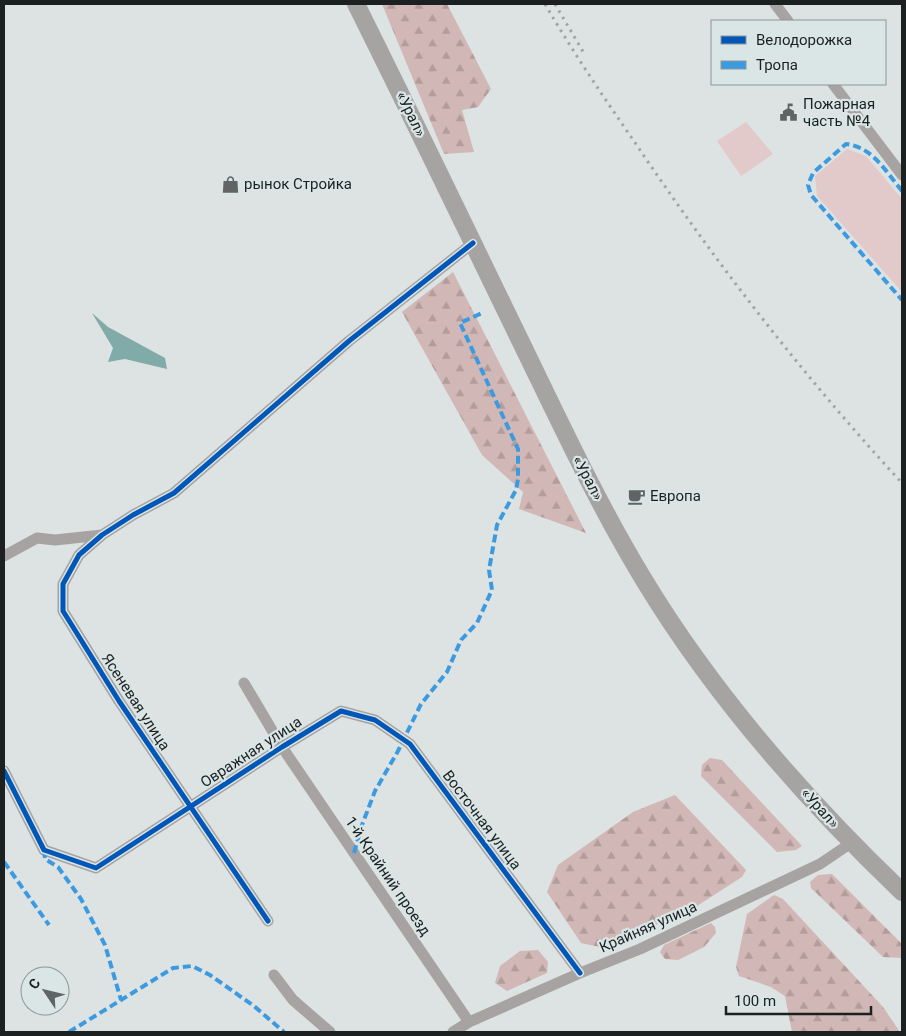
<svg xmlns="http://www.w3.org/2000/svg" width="906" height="1036" viewBox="0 0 906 1036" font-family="Roboto,sans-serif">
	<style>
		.forest { fill: url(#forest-firs) }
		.pitch { fill: #e1cac9 }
		.water { fill: #80aba9 }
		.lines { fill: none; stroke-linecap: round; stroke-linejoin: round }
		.minor { stroke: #a7a3a2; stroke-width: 11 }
		.trunk { stroke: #a6a4a3; stroke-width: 18 }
		.rail { stroke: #a3a3a3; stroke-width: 3; stroke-dasharray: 2.5 5; stroke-linecap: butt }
		.quiet { stroke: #3c9be0; stroke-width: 4; stroke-dasharray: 8 4; stroke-linecap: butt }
		.cycleway-casing { stroke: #dae5e5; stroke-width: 8 }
		.cycleway { stroke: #0057b8; stroke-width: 5 }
		.labels { text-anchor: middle; stroke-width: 4.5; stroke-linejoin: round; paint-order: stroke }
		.poi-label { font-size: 15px; fill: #1c2020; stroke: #dae5e5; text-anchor: start }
		.street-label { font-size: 15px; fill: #1c2020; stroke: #dae5e5 }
	</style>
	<defs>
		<pattern id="forest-firs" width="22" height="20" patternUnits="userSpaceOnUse" patternTransform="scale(1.25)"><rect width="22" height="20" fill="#d1b7b5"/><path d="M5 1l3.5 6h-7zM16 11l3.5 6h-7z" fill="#b39d9b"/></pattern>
	</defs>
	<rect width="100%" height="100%" fill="#dde2e2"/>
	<path class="forest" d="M382,4H447L491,89L478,107L462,110L474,152L444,154Z
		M453,272L586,533L519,509L523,492L482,455L402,312Z
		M710,758L722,760L802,846L796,850L777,852L701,776L702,765Z
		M675,795L746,870L742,877L686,913L600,947L581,943L547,892L558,865L633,812Z
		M832,874L902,944V958L883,957L811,888L810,882L818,875Z
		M774,895L783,899L883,1007L900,1032H792L785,996L771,987L739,976L736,967L747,914Z
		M711,923L715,927L716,933L704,947L678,960L665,959L660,952L664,945Z
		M538,950L548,962L547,973L507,991L495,983L500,966L520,951Z"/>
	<path class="pitch" d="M746,122L773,154L741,176L717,141Z
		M847,149L866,156L902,199V292L817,196L815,176Z"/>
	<path class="water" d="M92,313L108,327L165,358L167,369L125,359L108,362L113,348Z"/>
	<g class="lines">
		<path class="minor" d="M775,4L788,21
			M833,84L902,175
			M4,556L37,538L55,540L102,535
			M244,683L282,747L469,1022
			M4,771L44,850L96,868L282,747L341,711L375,720L410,744L580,973
			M268,921L119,701L63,611V584L79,555L102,535L133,515L174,493L349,341L473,243
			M274,975L293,1000L330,1032
			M453,1032L469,1022L580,973L640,949L820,864L851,843"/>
		<path class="trunk" d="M356,4C411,114 464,225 518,336C558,418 596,501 644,580C713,694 806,800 902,892"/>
		<path class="rail" d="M545,4C574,54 607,102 640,150C719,267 806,379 902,483
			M555,4L585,55"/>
		<path class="quiet" d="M902,191C886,172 873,147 846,144L813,173L808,185L811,195L902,300
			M44,850L45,859L58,867L81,899L105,945L121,1000
			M354,853L362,825L375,791L398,751L421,704L447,672L461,640L477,623L492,590L489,570L497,525L516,490L518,479V449L460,323L482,313
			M4,862L49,925
			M69,1032L173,968L192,966L210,975L254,1006L284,1032"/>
		<defs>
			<path id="cycleway" d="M4,771L44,850L96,868L282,747L341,711L375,720L410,744L580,973
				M268,921L119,701L63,611V584L79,555L102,535L133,515L174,493L349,341L473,243"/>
		</defs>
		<use href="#cycleway" class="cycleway-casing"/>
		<use href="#cycleway" class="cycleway"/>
	</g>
	<defs>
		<symbol id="civic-bare" viewBox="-9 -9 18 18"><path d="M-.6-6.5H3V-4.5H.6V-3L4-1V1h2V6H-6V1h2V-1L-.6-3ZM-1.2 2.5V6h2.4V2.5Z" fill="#606464" stroke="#dae5e5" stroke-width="2.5" paint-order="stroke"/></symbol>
		<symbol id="shop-bare" viewBox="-9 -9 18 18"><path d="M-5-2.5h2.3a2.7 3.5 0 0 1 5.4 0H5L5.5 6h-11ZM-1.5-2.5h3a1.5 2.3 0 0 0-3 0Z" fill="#606464" stroke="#dae5e5" stroke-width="2.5" paint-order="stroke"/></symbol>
		<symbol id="cafe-bare" viewBox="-9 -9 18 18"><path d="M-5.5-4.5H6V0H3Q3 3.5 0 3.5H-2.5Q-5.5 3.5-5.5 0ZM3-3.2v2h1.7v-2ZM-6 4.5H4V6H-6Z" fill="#606464" stroke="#dae5e5" stroke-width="2.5" paint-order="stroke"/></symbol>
	</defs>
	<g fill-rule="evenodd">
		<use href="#civic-bare" x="776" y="100" width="25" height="25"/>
		<use href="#shop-bare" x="218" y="172" width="25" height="25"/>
		<use href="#cafe-bare" x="624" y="484" width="25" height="25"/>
	</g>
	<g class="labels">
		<g class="poi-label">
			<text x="803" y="109">Пожарная<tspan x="803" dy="17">часть №4</tspan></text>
			<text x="244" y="189">рынок Стройка</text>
			<text x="650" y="501">Европа</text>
		</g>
		<g class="street-label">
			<text transform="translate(411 114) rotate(64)" y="5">«Урал»</text>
			<text transform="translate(588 478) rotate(62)" y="5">«Урал»</text>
			<text transform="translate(136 702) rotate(57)" y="5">Ясеневая улица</text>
			<text transform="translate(251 752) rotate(-33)" y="5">Овражная улица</text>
			<text transform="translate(820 808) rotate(48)" y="5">«Урал»</text>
			<text transform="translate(482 820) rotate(53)" y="5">Восточная улица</text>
			<text transform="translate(388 876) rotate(56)" y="5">1-й Крайний проезд</text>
			<text transform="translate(648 927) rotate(-24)" y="5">Крайняя улица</text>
		</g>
	</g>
	<rect width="906" height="1036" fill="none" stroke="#1c2020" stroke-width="10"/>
	<rect x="711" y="20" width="175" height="65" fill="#dae5e5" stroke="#8e9696"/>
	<rect x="721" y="36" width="25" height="8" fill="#0057b8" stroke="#8e9696"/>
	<text x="756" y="45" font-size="15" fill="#1c2020">Велодорожка</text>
	<rect x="721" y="61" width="25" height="8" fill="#3c9be0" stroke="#8e9696"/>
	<text x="756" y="70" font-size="15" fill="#1c2020">Тропа</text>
	<g transform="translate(45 991) rotate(305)"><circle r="24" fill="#dae5e5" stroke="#8e9696"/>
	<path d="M0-4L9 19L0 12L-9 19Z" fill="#606464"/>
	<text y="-8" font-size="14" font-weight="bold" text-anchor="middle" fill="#1c2020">С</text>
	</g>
	<path d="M726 1006v8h145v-8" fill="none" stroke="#1c2020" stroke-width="2.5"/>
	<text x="734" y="1006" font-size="15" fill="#1c2020" stroke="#dae5e5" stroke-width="4" paint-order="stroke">100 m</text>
</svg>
